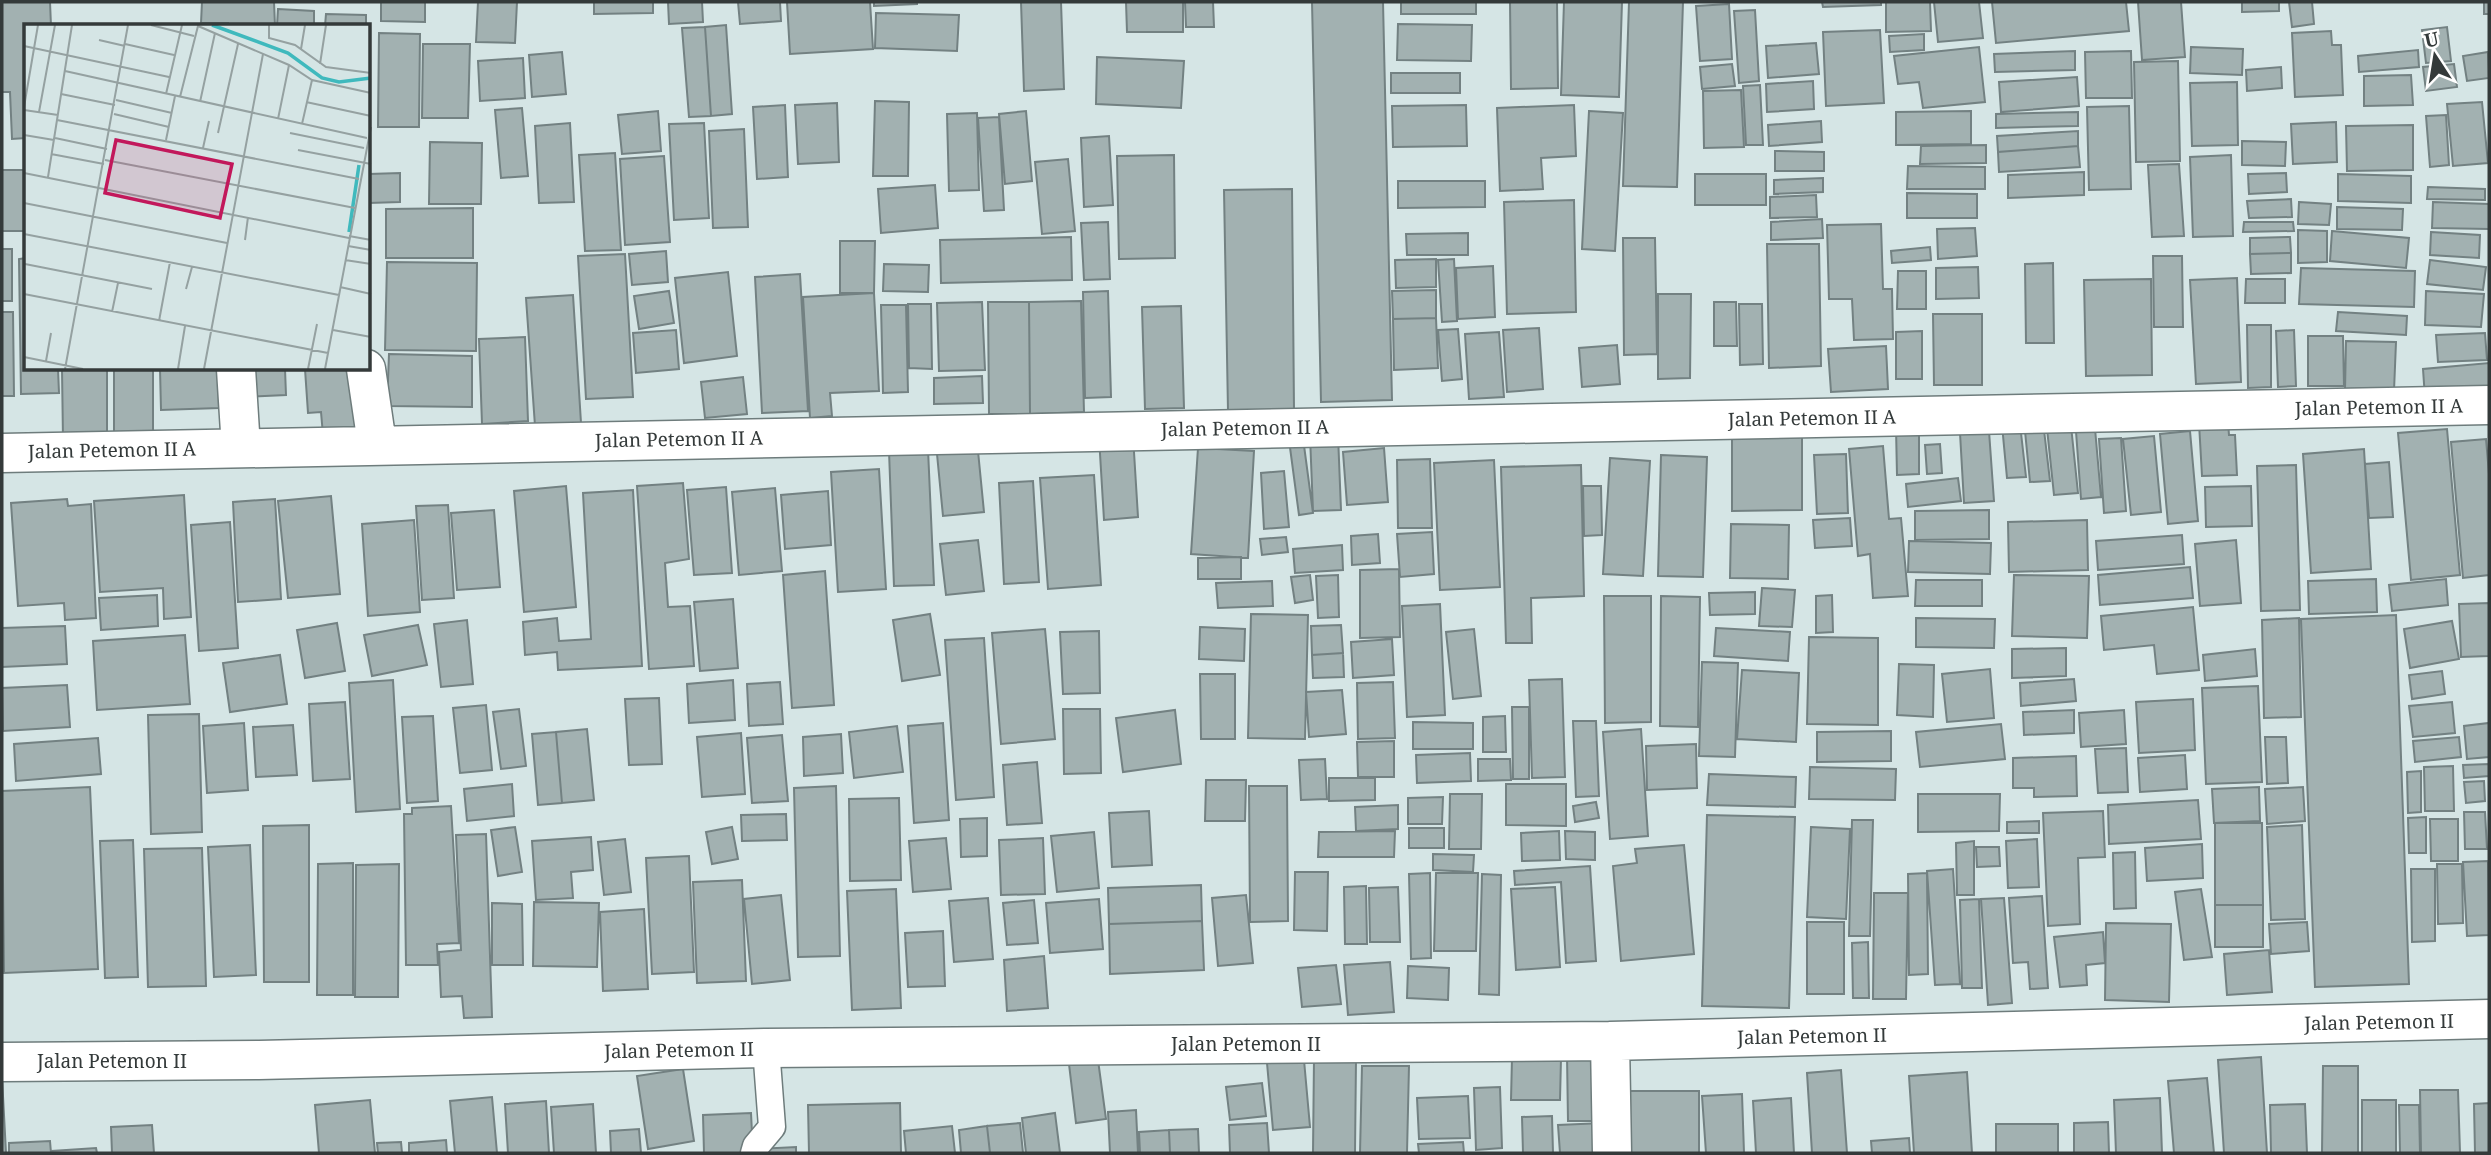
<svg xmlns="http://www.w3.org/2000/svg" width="2491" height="1155" viewBox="0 0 2491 1155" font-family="'Noto Serif',serif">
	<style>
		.building { fill: #a2b1b1; stroke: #738182; stroke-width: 2 }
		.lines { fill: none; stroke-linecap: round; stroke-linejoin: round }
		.lane-casing { stroke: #6e7c7c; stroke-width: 29 }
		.street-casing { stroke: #6e7c7c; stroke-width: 41 }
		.lane { stroke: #fff; stroke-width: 26 }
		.street { stroke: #fff; stroke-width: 38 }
		.labels { text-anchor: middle; stroke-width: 5; stroke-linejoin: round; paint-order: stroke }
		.street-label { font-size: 19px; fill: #343a3a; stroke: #fff }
		.inset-river { fill: none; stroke: #3fb9bd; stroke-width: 3.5 }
		.inset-road { fill: none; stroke: #95a1a1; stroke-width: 2 }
		.view { fill: #c2185b; fill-opacity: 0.15; stroke: #c2185b; stroke-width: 3.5 }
		.inset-edge { fill: none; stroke: #343a3a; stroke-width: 3.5 }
	</style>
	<rect width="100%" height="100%" fill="#d5e5e5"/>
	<path class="building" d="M2,2H50L51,26H26V138L12,139L10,92H2Z
		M202,2H274L275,26H228V23H201Z
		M381,2H425V22L381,21Z
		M478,2H517L515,43L476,42Z
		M594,2H653V13L594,14Z
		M668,2H702L703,22L669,24Z
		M738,2H780L781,21L740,24Z
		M787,2H870L873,49L790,54Z
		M874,2H917V4L874,6Z
		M1021,2H1061L1064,89L1024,91Z
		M1126,2H1183V32H1127Z
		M1185,2H1213L1214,27H1186Z
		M1312,2H1383L1392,400L1321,402Z
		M1401,2H1476V14H1401Z
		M1510,2H1557L1558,88L1511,89Z
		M1564,2H1622L1619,97L1561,95Z
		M1629,2H1683L1677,187L1623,186Z
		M1822,2H1881V5L1823,7Z
		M1886,2H1930L1931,31L1886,32Z
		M1934,2H1979L1983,38L1938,42Z
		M1992,2H2126L2129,31L1996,43Z
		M2138,2H2181L2185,57L2142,60Z
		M2242,2H2279V11L2242,12Z
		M2289,2H2312L2314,24L2292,27Z
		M2484,2H2489V14H2484Z
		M1729,4L1732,59L1700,61L1696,6Z
		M278,9L314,11V26H277Z
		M1755,10L1759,81L1739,83L1734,11Z
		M876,13L959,15L957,51L875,48Z
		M326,14L366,15V26H325Z
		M1398,24L1472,25L1471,61L1397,60Z
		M726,25L732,114L711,116L705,27Z
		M705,27L711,116L689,117L682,28Z
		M2447,27L2451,61L2426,63L2422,30Z
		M1880,30L1884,103L1826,106L1823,32Z
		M2331,31L2332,45H2341L2343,95L2295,97L2292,33Z
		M379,33L420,34L419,127H378Z
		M1924,34V50L1890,52L1889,36Z
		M1816,43L1819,74L1768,78L1766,46Z
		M423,44H470L468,118H422Z
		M1979,47L1985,102L1923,108L1919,82L1898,84L1894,56Z
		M2191,47L2243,49L2242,75L2190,73Z
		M2418,50L2419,67L2359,72L2358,56Z
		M2075,51V70L1995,72L1994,54Z
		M2131,51L2132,98H2086L2085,52Z
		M562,52L566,94L532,97L529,55Z
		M2488,52L2489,78L2467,81L2463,56Z
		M1097,57L1184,61L1181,108L1096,104Z
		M523,58L525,98L480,101L478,61Z
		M2178,61L2180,161L2136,162L2134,62Z
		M1732,64L1735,86L1702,89L1700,67Z
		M2454,64L2457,87L2426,91L2423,67Z
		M2281,67L2282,88L2247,91L2246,70Z
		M1391,73H1460V93H1391Z
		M2411,75L2413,105L2364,106V76Z
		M2077,77L2079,106L2001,112L1999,82Z
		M1813,81L1814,109L1767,112L1766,84Z
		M2237,82L2238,145L2192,146L2190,83Z
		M1760,85L1763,145H1746L1743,86Z
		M1741,90L1744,147L1704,148L1703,91Z
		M875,101L909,102L908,176H873Z
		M2482,102L2488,163L2453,166L2447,104Z
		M837,103L839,162L798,164L795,105Z
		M785,105L788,177L757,179L753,107Z
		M1466,105L1467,146L1393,147L1392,106Z
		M1574,105L1576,156L1541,158L1543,189L1500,191L1497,108Z
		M2129,106L2131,189L2089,190L2087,107Z
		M522,108L528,176L501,178L495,110Z
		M658,111L661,151L622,154L618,115Z
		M1026,111L1032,181L1005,184L999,114Z
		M1589,111L1623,113L1615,251L1582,249Z
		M1971,111V144L1896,145V112Z
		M2078,112V126L1996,128V114Z
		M977,113L979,190L949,191L947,114Z
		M2446,115L2449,165L2430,167L2426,116Z
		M999,117L1004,210L984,211L978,118Z
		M1821,121L1822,142L1769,146L1768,125Z
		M2336,122L2337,162L2293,164L2291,124Z
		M570,123L574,202L539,203L535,126Z
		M704,123L709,218L674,220L669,124Z
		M2413,125V170L2347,171L2346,126Z
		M744,129L748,227L713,228L709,131Z
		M2078,131V146L1998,152L1997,136Z
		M1109,136L1113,205L1084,207L1081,138Z
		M2242,141L2286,142L2285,166L2242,165Z
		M430,142L482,143L481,204H429Z
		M1986,145V163L1920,164L1921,146Z
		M2078,146L2080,167L1999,172L1998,152Z
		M1775,151L1824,152V171H1775Z
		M615,153L621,250L585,251L579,155Z
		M1174,155L1175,258L1119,259L1117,156Z
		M2231,155L2233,236L2193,237L2190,157Z
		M664,156L670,242L625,245L620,159Z
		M1068,159L1075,231L1042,234L1035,162Z
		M2179,164L2184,236L2152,237L2148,165Z
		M1908,166L1985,167V189H1907Z
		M2,170H26V231H2Z
		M2084,172V195L2008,198V175Z
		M400,173V202L369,203V174Z
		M2286,173L2287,192L2249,194L2248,174Z
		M1695,174H1766V205H1695Z
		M2338,174L2411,176V203L2338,201Z
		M1823,178V192L1774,194V180Z
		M1398,181H1485V207L1398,208Z
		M935,185L938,228L881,233L878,189Z
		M2428,187L2485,189V200L2427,199Z
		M1292,189L1294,410L1228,411L1224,190Z
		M1907,193L1977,194V218H1907Z
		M1816,195L1817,217L1770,218V197Z
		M2291,199L2292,217L2249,218L2247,201Z
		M1574,200L1576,312L1507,314L1504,202Z
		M2299,202L2331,204L2329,225L2298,224Z
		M2433,202L2489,204V229L2432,228Z
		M2337,207L2403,209L2402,230L2337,229Z
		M473,208V258H386V209Z
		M1822,219L1823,238L1771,240V222Z
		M1108,222L1110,279L1084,280L1081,223Z
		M2244,222H2293L2294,231L2243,232Z
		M1881,224L1883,289H1892L1893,339L1854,340L1852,299H1829L1827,225Z
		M1975,228L1977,256L1938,259L1937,229Z
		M2298,230L2327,231V262L2298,263Z
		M2332,231L2409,238L2406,268L2330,261Z
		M2431,232L2480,235L2479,258L2430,255Z
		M1468,233V255H1407L1406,234Z
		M1071,237L1072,280L941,283L940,240Z
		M2290,237L2291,253L2250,254V238Z
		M1623,238H1655L1657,354L1624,355Z
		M840,241H875L874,293H840Z
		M1767,244H1819L1821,366L1769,368Z
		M1930,247L1931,260L1892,263L1891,251Z
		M2,249H12V301H2Z
		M666,251L668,282L632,285L629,254Z
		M2291,253V273L2251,274L2250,254Z
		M625,254L633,397L586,399L578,256Z
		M2153,256H2182L2183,327H2154Z
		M26,258V369H58L59,393L21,394L19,259Z
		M1436,259V287L1396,288L1395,260Z
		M1454,259L1457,321L1442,322L1438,260Z
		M2430,260L2486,267L2483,290L2427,284Z
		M387,262L477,263L476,351L385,350Z
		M2053,263L2054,343H2026L2025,264Z
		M884,264L929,265L928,292L883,291Z
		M1493,266L1495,317L1458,319L1456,268Z
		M1978,267L1979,298L1936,299V268Z
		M2301,268L2415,271L2414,307L2299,304Z
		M1898,271H1926V309H1897Z
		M728,272L737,356L684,363L675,278Z
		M800,274L808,411L762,413L755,277Z
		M2237,278L2241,382L2196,384L2190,280Z
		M2151,279L2152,375L2086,376L2084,280Z
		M2246,279H2285V303H2245Z
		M1436,290V318L1393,319L1392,291Z
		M669,291L674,323L639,329L634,296Z
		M1108,291L1111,397L1085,398L1083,292Z
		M2426,291L2484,294L2481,327L2425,325Z
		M874,293L879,391L830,393L832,416L810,418L803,297Z
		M1658,294H1691L1690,378L1658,379Z
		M573,295L581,423L535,426L526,298Z
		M1081,301L1084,412L1030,414L1029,302Z
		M982,302L985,370L939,371L937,303Z
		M988,302H1029L1030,414H989Z
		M1714,302H1736L1737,346H1714Z
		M908,304H931L932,369L909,368Z
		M1739,304H1762L1763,364L1740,365Z
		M881,305H906L908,392L883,393Z
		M1181,306L1184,408L1145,409L1142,307Z
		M2,312H13L14,396H2Z
		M2338,312L2407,316L2406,335L2336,331Z
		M1933,314H1982V385H1934Z
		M1436,318L1438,368L1394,370L1393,319Z
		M2247,325H2271V387L2248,388Z
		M1539,328L1543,389L1507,392L1503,330Z
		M1458,329L1462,379L1442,381L1438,330Z
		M676,330L679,369L636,373L633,333Z
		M2294,330L2296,386L2278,387L2276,331Z
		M1922,331V379H1896V332Z
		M1499,332L1504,397L1469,399L1465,334Z
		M2485,333L2487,360L2438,362L2436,335Z
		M2308,336H2343L2344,386H2308Z
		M525,337L528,421L482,424L479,339Z
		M2346,341L2396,342L2394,391L2345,390Z
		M1617,345L1620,384L1582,387L1579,348Z
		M1886,346L1888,389L1831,392L1828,349Z
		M389,354L472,356V407L387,406Z
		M2489,363V392L2425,398L2423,369Z
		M62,369H107V438L63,439Z
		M114,369H153V435H114Z
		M160,369H218L219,408L161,410Z
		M241,369H285L286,395L242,397Z
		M305,369H357L362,431L323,435L321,412L308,413Z
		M982,376L983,403L934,404V378Z
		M743,377L747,414L705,418L701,382Z
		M2070,416L2078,493L2054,495L2046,419Z
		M2094,417L2101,497L2081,499L2075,418Z
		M2228,422L2229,435H2235L2237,475L2202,476L2199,423Z
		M2020,424L2026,477L2007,478L2002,425Z
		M1919,427V474L1897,475L1896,428Z
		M2447,429L2460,575L2411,580L2398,433Z
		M2044,430L2050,481L2030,482L2025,431Z
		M1989,431L1994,501L1964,503L1960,433Z
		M2190,431L2198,521L2168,524L2160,434Z
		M1338,435L1341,510L1313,511L1310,436Z
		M1133,436L1138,517L1104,520L1099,437Z
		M1732,436L1802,437V510L1732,511Z
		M2154,436L2161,512L2131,515L2123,439Z
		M1303,438L1313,513L1299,515L1289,440Z
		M2121,438L2126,511L2104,513L2099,439Z
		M2486,439L2489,474V575L2463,578L2451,442Z
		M1940,444L1942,473L1927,474L1925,445Z
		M1883,446L1889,519L1901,518L1908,596L1873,598L1870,554L1858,556L1849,449Z
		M1198,448L1254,451L1248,558L1191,554Z
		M1384,448L1388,502L1347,505L1343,452Z
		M928,449L934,585L894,586L889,451Z
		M2364,449L2371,569L2311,573L2303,454Z
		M978,451L984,512L943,516L937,454Z
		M1846,454L1848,513L1817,514L1814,455Z
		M1661,455L1707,457L1703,577L1658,576Z
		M1610,458L1650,461L1643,576L1603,574Z
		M1430,459L1432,528H1398L1397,460Z
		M1494,460L1500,587L1440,590L1434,463Z
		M2389,462L2393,517L2369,518L2365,464Z
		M1581,465L1584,596L1531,598L1532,643H1506L1501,467Z
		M2296,465L2300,610L2261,611L2257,466Z
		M879,469L886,589L838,592L831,472Z
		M1284,471L1289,527L1264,529L1261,473Z
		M1094,475L1101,585L1048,589L1040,478Z
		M1958,478L1961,501L1908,507L1906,484Z
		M1033,481L1039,582L1004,584L999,483Z
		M683,483L689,559L665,563L668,607L690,606L694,666L649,669L637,486Z
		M566,486L576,607L524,612L514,491Z
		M1583,486H1601L1602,535L1584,536Z
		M2251,486L2252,526L2206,527L2205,487Z
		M726,487L732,573L694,575L687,490Z
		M775,488L782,571L739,575L732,492Z
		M633,490L642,666L558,670L557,652L525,655L523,622L557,618L559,641L591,639L583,493Z
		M828,491L831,545L785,549L781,495Z
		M184,495L191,617L164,619L163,588L100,592L94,501Z
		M331,496L340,594L288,598L278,501Z
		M67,499L68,506L91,504L96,618L65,620L64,603L18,606L11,503Z
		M275,499L281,599L238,602L233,502Z
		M448,505L454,598L422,600L416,506Z
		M494,510L500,587L457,590L451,513Z
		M1989,510V539L1915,540V511Z
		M1850,518L1852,546L1815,548L1813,520Z
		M414,520L420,612L368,616L362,524Z
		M2087,520L2088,570L2009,572L2008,522Z
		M230,522L238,648L199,651L191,525Z
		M1731,524L1789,525L1788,579L1730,578Z
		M1432,532L1434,574L1400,577L1397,534Z
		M1378,534L1380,563L1352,565L1351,536Z
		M2182,535L2184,564L2098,570L2096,541Z
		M1286,537L1288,552L1262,555L1260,539Z
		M978,540L984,591L946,595L940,544Z
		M2236,540L2241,603L2200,606L2195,544Z
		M1909,541L1991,543L1990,574L1908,572Z
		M1342,545L1343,570L1295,573L1293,549Z
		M1241,557V579H1198V558Z
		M2190,567L2193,598L2100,605L2098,575Z
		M1399,569L1400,637L1360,638V570Z
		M825,571L834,705L792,708L783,575Z
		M1310,575L1313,600L1295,603L1291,577Z
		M1338,575L1339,617L1318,618L1316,576Z
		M2014,575L2089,576L2087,638L2012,636Z
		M2376,579L2377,612L2309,614L2308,581Z
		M2446,579L2448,605L2392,611L2389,585Z
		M1916,580H1982V606H1915Z
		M1272,581L1273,606L1218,608L1216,583Z
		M1762,588L1795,590L1792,627L1759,626Z
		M1755,592V614L1710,615L1709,593Z
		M157,595L158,626L101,630L99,598Z
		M1832,595L1833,632L1816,633V596Z
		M1604,596H1651V722L1605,723Z
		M1661,596L1700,597L1698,727L1660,726Z
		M733,599L738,668L700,671L694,602Z
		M2489,603V656L2461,657L2459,604Z
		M1440,604L1445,715L1407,717L1402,606Z
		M2193,607L2199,670L2157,674L2154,645L2104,650L2101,616Z
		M930,614L940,675L902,681L893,620Z
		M1251,614L1308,615L1305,739L1248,738Z
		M2396,615L2409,984L2315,987L2301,619Z
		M1916,618L1995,619L1994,648L1916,647Z
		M2299,618L2301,717L2264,718L2262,620Z
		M467,620L473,684L441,687L434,624Z
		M2452,621L2459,659L2410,668L2404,629Z
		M337,623L345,671L305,678L297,630Z
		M418,625L427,665L372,676L364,635Z
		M1341,625L1343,653L1312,655L1311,626Z
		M65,626L67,664L2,667V628Z
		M1200,627L1245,629L1244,661L1199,659Z
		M1716,628L1790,632L1788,661L1714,656Z
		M1045,629L1055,739L1001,744L992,633Z
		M1474,629L1481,696L1453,699L1446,632Z
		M1099,631L1100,693L1063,694L1060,632Z
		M185,635L190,704L97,710L93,641Z
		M1809,637L1878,638V725L1807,724Z
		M984,638L994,797L956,800L945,640Z
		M1392,639L1394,675L1353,678L1351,642Z
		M2066,648V676L2012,678V649Z
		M2255,649L2257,676L2205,681L2203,655Z
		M1343,653L1344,677L1313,678L1312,655Z
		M280,655L287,704L230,712L223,663Z
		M1702,662L1738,663L1735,757L1699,756Z
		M1899,664L1934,665L1933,717L1897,715Z
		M1990,669L1994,718L1947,722L1942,674Z
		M1742,670L1799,673L1796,742L1737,739Z
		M2442,671L2445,694L2412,699L2409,675Z
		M1200,674H1235V739H1201Z
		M1562,679L1565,777L1532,778L1529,680Z
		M2074,679L2076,701L2021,706L2020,683Z
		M393,680L400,809L356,812L349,683Z
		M733,680L735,720L689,723L687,684Z
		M780,682L783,724L749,726L747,684Z
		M1393,682L1395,738L1358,739L1357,683Z
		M67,685L70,727L3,731L2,688Z
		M2258,686L2262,782L2206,784L2202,688Z
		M1342,690L1346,734L1309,737L1306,692Z
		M659,698L662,764L629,765L625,699Z
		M2193,699L2195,750L2139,753L2136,702Z
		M345,702L350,779L313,781L309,704Z
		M2452,702L2455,733L2413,737L2409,706Z
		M486,705L492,770L460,773L453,708Z
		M1512,707H1529V779H1513Z
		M519,709L526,766L501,769L493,712Z
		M1063,709H1100L1101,773L1064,774Z
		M1175,710L1181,764L1123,772L1116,718Z
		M2074,710V733L2024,735L2023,712Z
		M2124,710L2126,744L2081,747L2079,713Z
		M199,714L202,832L151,834L148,715Z
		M433,716L438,801L407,803L402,717Z
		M1505,716L1506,752H1483V717Z
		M1573,721H1596L1599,796L1576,797Z
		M1413,722L1473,723V749H1413Z
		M244,723L248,790L207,793L203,726Z
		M943,723L949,820L914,823L908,726Z
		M2489,723V757L2467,759L2464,726Z
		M2001,724L2005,759L1920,767L1916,732Z
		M293,725L297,775L256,777L253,727Z
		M897,726L903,772L854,778L849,732Z
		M587,729L594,800L562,803L556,732Z
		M1641,729L1648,836L1610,839L1603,732Z
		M1891,731V761L1817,762V732Z
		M556,732L562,803L538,805L532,734Z
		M741,733L745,794L702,797L697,737Z
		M841,734L843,773L804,776L803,737Z
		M782,735L788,801L752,803L747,738Z
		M2265,737H2286L2288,783L2267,784Z
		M2459,737L2461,757L2415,762L2413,741Z
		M98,738L101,774L16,781L14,744Z
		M1394,741V777H1358L1357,742Z
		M1696,744L1697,788L1647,790L1646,746Z
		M2126,748L2128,792L2098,793L2095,749Z
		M1470,753L1471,781L1417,783L1416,755Z
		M2185,755L2187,789L2140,792L2138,758Z
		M2076,756L2077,796L2034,797V788H2013V758Z
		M1325,759L1327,799L1301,800L1299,760Z
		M1478,759H1510L1511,780L1478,781Z
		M1037,762L1042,823L1007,825L1003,765Z
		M2489,764V776L2464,778L2463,765Z
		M2453,766L2454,811H2425L2424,767Z
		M1810,767L1896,769L1895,800L1809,799Z
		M2421,771V812L2408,813L2407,772Z
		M1709,774L1796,777L1795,807L1707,805Z
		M1329,778H1375V800L1329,801Z
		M1206,780H1246L1245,821H1205Z
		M2484,781L2485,801L2466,803L2464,782Z
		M512,784L514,816L467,821L464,789Z
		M1506,784H1566V826L1506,825Z
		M836,786L840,956L798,957L794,788Z
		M1249,786H1287L1288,921L1250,922Z
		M90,787L98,969L4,973L2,791Z
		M2259,787L2260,821L2214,823L2212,789Z
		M2303,787L2305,821L2267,824L2265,789Z
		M1450,794H1482L1481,849H1449Z
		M1918,794H2000L1999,831L1918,832Z
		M1443,797L1442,824H1408V798Z
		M899,798L901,880L850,881L849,799Z
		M2198,800L2201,839L2109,844L2108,805Z
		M1596,802L1599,818L1575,822L1573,806Z
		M1398,805V829L1356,831L1355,807Z
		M451,806L459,943L437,944L438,965H406L404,814H412V808Z
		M1149,811L1152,865L1112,867L1109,813Z
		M2103,811L2105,857L2078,858L2080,924L2048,926L2043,813Z
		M2464,812H2485L2487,849H2465Z
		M786,814L787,840L742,841L741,815Z
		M1707,815L1795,817L1789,1008L1702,1006Z
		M2426,817V853H2409L2408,818Z
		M987,818V856L961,857L960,819Z
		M2430,819H2458V861H2431Z
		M1852,820H1873L1870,936H1849Z
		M2039,821V833H2007V822Z
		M2215,823H2262L2263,905H2215Z
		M309,825V982H264L263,826Z
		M2302,825L2305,919L2271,920L2267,827Z
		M515,827L522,872L498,876L491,830Z
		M732,827L738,859L712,864L706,832Z
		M1811,827L1850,829L1846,919L1807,917Z
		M1409,828H1444V848H1409Z
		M1395,831L1394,857H1318L1319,832Z
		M1559,831L1560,860L1522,861L1521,833Z
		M1565,831L1595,832V860L1566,859Z
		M1094,832L1099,888L1057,892L1051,836Z
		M486,834L492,1017L464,1018L462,996L441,997L439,952L461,950L456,835Z
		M591,837L593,870L571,872L573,898L536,900L532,841Z
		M946,838L951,889L913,892L909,841Z
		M1043,838L1045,894L1001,895L999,840Z
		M625,839L631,892L604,895L598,842Z
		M2037,839L2039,887L2008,888L2006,841Z
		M133,840L138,977L105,978L100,841Z
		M1974,841V895H1957L1956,843Z
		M2202,844L2203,878L2147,881L2145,848Z
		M250,845L256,975L214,977L208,847Z
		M1684,845L1694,954L1621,961L1613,866L1637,863L1635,849Z
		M1976,847H1999L2000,866L1977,867Z
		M202,848L206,986L148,987L144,849Z
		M2135,852L2136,908L2114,909L2113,853Z
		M1433,854L1474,855L1473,872L1433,870Z
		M689,856L694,972L652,974L646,858Z
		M2488,861L2489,935L2467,936L2463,862Z
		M353,863V995H317L318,864Z
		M399,864L398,997H355L356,865Z
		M2437,864H2462L2463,923L2438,924Z
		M1590,866L1596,961L1566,963L1561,882L1515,885L1514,871Z
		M1953,869L1960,984L1935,985L1927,871Z
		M2411,869H2435V941L2412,942Z
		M1295,872H1328L1327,931L1294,930Z
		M1430,873L1431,958L1411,959L1409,874Z
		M1436,873H1478L1476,951H1434Z
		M1927,873L1928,974L1909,975L1908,874Z
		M1482,874L1501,875L1499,995L1479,994Z
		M742,880L746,981L697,983L693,882Z
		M1201,885L1202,921L1109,924L1108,888Z
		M1366,886L1367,944H1345L1344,887Z
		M1398,887L1400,942H1370L1369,888Z
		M1555,887L1560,967L1516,970L1511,889Z
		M896,889L901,1008L852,1010L847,891Z
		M2201,889L2212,957L2184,960L2175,892Z
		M1874,893H1908L1906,999H1873Z
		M781,895L790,980L752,984L744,899Z
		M1246,895L1253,963L1218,966L1212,898Z
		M2042,896L2048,988L2030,989L2028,962L2013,963L2009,898Z
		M988,898L993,959L954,962L949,901Z
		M2004,898L2012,1003L1988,1005L1981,899Z
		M1099,899L1103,949L1050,953L1046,903Z
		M1979,899L1982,988H1962L1960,900Z
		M1034,900L1038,943L1007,945L1003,903Z
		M534,902L599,903L597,967L533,966Z
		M492,903L522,904L523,965H492Z
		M2215,905H2263V947H2215Z
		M644,909L648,989L603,991L600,912Z
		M1202,921L1204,970L1110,974L1109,924Z
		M1807,922H1844V994H1807Z
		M2307,922L2309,951L2271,954L2269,924Z
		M2106,923L2171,924L2169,1002L2105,1000Z
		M943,931L945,986L908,987L905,933Z
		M2103,932L2105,963L2086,965L2087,985L2060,987L2054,937Z
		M1868,942L1869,998H1853L1852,943Z
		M2269,950L2272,992L2227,995L2224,954Z
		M1044,956L1048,1008L1007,1011L1004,960Z
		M1390,962L1394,1012L1348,1015L1344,965Z
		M1336,965L1341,1004L1302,1007L1298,968Z
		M1408,966L1449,968L1448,1000L1407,998Z
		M1600,1054L1601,1121H1568L1567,1055Z
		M2261,1057L2267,1153H2224L2218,1060Z
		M1512,1058H1561L1560,1100H1511Z
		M1314,1059H1356L1355,1153H1313Z
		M1098,1060L1106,1119L1076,1123L1069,1064Z
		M1304,1060L1310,1127L1273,1130L1267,1063Z
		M1362,1066H1409L1407,1153H1360Z
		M2323,1066H2358V1153H2322Z
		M683,1069L694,1141L648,1149L637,1076Z
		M1841,1070L1847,1153H1812L1807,1073Z
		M1967,1072L1972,1153H1914L1909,1076Z
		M2,1077L6,1153H2Z
		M2207,1078L2214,1153H2174L2168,1081Z
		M1262,1083L1266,1116L1230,1120L1226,1087Z
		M1500,1087L1502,1148L1476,1150L1474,1088Z
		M2420,1090H2458L2460,1153H2421Z
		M1616,1091H1699V1153H1616Z
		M1742,1094L1744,1153H1706L1702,1096Z
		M1468,1096L1470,1138L1419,1139L1417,1098Z
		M492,1097L497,1153H455L450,1101Z
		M1791,1098L1794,1153H1756L1753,1101Z
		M2160,1098L2162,1153H2116L2114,1100Z
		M370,1100L375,1153H319L315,1105Z
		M2362,1100H2396V1153H2362Z
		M546,1101L549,1153H508L505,1104Z
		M900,1103L901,1153H809L808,1105Z
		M2489,1103V1153H2475L2474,1104Z
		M593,1104L596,1153H554L551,1107Z
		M2305,1104L2307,1153H2271L2270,1105Z
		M2399,1105H2419L2420,1153H2400Z
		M1136,1110L1138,1153H1110L1108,1112Z
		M751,1113L753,1153H704L703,1115Z
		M1055,1113L1060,1153H1026L1022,1118Z
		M1552,1116L1553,1153H1523L1522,1117Z
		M2108,1122L2109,1153H2074V1123Z
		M1020,1123L1023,1153H990L987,1126Z
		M1267,1123L1269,1153H1230L1229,1125Z
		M1603,1123L1604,1153H1560L1558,1125Z
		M1996,1124H2058V1153H1996Z
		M152,1125L154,1153H112L111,1127Z
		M952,1126L955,1153H906L904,1131Z
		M987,1126L990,1153H961L959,1130Z
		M639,1129L641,1153H611L610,1131Z
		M1198,1129L1199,1153H1170L1169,1130Z
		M1169,1130L1170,1153H1140L1139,1132Z
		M1909,1138L1910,1153H1872L1871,1141Z
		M446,1140L447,1153H409V1143Z
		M50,1141L51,1153H9V1143Z
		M401,1142L402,1153H378L377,1143Z
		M1463,1142L1464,1153H1419L1418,1144Z
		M796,1147V1153H756V1149Z
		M96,1148L97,1153H52V1151Z"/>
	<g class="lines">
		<defs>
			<path id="lane" d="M754,1153L756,1146L772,1127L766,1048"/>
			<path id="street" d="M236,369L241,448
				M366,369L377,444
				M2,453L2489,405
				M1610,1041L1612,1153
				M2,1062L259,1060L766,1048L1610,1041L2489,1019"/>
		</defs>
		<use href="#lane" class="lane-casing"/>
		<use href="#street" class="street-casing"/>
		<use href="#lane" class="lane"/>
		<use href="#street" class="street"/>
	</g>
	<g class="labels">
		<g class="street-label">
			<text transform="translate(2379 407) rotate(-1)" y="7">Jalan Petemon II A</text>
			<text transform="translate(1812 418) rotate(-1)" y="7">Jalan Petemon II A</text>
			<text transform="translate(1245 428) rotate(-1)" y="7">Jalan Petemon II A</text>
			<text transform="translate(679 439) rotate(-1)" y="7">Jalan Petemon II A</text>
			<text transform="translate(112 450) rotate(-1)" y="7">Jalan Petemon II A</text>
			<text transform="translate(2379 1022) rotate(-1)" y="7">Jalan Petemon II</text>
			<text transform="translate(1812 1036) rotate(-1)" y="7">Jalan Petemon II</text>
			<text x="1246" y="1051">Jalan Petemon II</text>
			<text transform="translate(679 1050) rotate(-1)" y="7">Jalan Petemon II</text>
			<text x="112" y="1068">Jalan Petemon II</text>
		</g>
	</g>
	<g transform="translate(24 24)">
		<rect width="346" height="346" fill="#d5e5e5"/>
		<path class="inset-river" d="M188,1L264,29L298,54L315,58L347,54M325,208L335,141"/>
		<path class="inset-road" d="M127,1L170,12M245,1V14L271,21L302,43L347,49M75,16L101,22M101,20L150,31M0,22L145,53M277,25L281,1M296,40L302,1M41,47L343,114M37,70L91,81M142,70L158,1M156,73L174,2L265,41L288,56L347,69M92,76L148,89M176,78L191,9M282,78L347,92M0,83L14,1M0,86L34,91M15,88L31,1M90,90L145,103M254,95L265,41M33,96L335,155M278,100L288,56M194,109L214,20M266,109L340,124M0,111L30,116M31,114L83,125M142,116L151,72M179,124L185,97M274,126L347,140M27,130L80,140M81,136L331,184M0,149L325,214M24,153L48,1M0,179L203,219M0,210L315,271M325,212L347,216M221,216L224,193M324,222L347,226M321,236L347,240M1,240L128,265M316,263L347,270M162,265L168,243M0,270L304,329M88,288L94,259M135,297L146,238M309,306L347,313M0,333L59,345M22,337L27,309M41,345L104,1M154,345L161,302M180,345L239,30M284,345L293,300M301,345L347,103"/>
		<path class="view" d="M92,116L208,140L196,194L81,169Z"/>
		<rect width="346" height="346" class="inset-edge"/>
	</g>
	<rect width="2491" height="1155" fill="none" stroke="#343a3a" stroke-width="7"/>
	<g transform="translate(2435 56) rotate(348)" stroke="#ffffff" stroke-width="5" paint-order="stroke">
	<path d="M0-5L12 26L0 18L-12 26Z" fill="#343a3a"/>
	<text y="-10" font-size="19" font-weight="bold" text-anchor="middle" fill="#343a3a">U</text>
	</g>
</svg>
